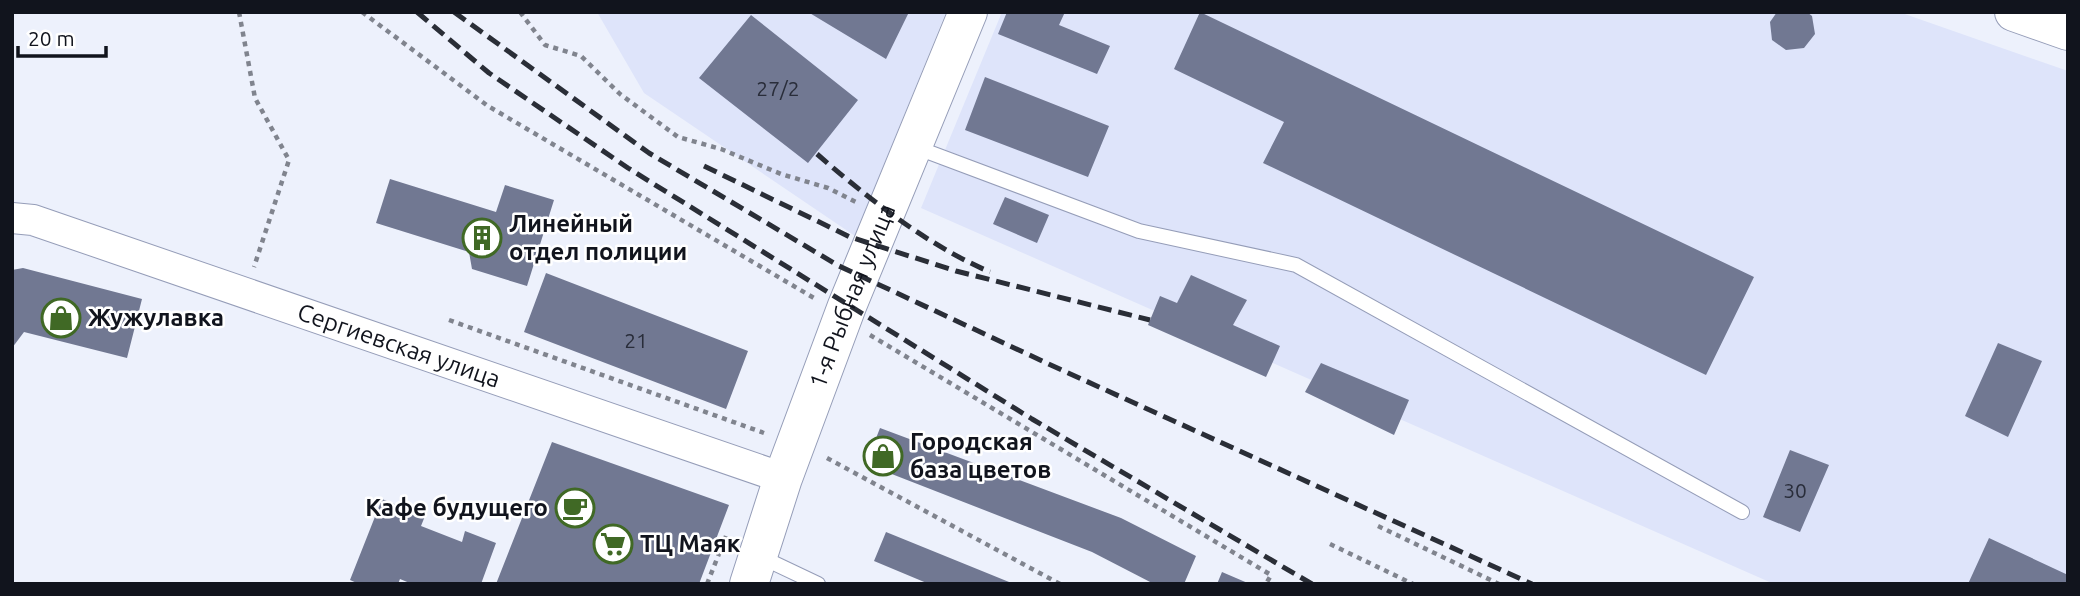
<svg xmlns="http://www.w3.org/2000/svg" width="2080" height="596" viewBox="0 0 2080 596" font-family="Ubuntu,sans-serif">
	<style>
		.built { fill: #dee4fa }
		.building { fill: #717892 }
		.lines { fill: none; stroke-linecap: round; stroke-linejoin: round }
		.lane-casing { stroke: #959db8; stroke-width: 16 }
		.street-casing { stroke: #959db8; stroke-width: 32 }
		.secondary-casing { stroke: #959db8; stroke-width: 40 }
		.path { stroke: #80848e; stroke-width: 4.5; stroke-dasharray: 5 5; stroke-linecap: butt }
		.lane { stroke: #fff; stroke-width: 14 }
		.street { stroke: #fff; stroke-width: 30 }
		.secondary { stroke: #fff; stroke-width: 38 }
		.rail { stroke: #2a2e37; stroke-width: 5; stroke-dasharray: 14 7; stroke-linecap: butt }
		.labels { text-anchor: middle; stroke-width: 5; stroke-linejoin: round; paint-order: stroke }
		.number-label { font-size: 21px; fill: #292d3a }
		.poi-label { font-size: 24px; font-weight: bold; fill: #11141d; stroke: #fff; text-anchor: start }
		.street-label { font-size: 24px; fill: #11141d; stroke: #fff }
	</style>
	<rect width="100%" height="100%" fill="#edf1fc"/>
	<path class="built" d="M597,12H946L855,236L644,93Z
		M1002,12H1899L2068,71V584H1774L921,208Z"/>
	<path class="building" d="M808,12H909L886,59Z
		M1007,12H1065L1059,25L1110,46L1097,74L998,34Z
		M1200,12L1754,277L1706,375L1263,163L1284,122L1174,69Z
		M1777,12H1807L1812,16L1815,34L1804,48L1786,50L1772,40L1770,22Z
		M751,15L858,100L808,163L699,78Z
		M985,77L1109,126L1088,177L965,130Z
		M390,179L496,212L505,185L554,200L527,286L472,269L469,252L376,223Z
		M1005,197L1049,215L1037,243L993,224Z
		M23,268L142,299L127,358L24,332L12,348V270Z
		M546,273L748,351L726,409L524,332Z
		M1191,275L1247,300L1233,325L1280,346L1266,377L1148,325L1160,296L1177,303Z
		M1998,343L2042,361L2008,437L1965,416Z
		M1321,363L1409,400L1394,435L1305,392Z
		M880,428L1121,518L1196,556L1184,584H1154L1092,552L866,464Z
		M552,442L729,505L699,584H496Z
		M1790,450L1829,465L1800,532L1763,517Z
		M382,499L425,516L421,526L462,542L465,531L496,543L481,584H412L400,579L398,584H359L350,580Z
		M886,532L1014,584H929L874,561Z
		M1989,538L2068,575V584H1968Z
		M1222,572L1250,584H1217Z"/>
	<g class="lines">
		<defs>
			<path id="lane" d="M915,147L1139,231L1296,265L1742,512
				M759,556L818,584"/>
			<g id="street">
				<path id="s1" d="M12,218L33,220L783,478"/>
			</g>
			<g id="secondary">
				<path d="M2014,12L2068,31"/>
				<path id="s2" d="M749,584L783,478L847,306L968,12"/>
			</g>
		</defs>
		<use href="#lane" class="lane-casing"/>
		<use href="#street" class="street-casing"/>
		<use href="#secondary" class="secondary-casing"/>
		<path class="path" d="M239,12L255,98L289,160L254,267
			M362,12L488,106L814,298
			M520,12L545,45L581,56L620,94L678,137L721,149L781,174L828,188L856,202
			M449,320L764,433
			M870,335L1271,575L1266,584
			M827,458L1060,584
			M1378,526L1499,584
			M1330,544L1413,584
			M707,584L726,536"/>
		<use href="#lane" class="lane"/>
		<use href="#street" class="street"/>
		<use href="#secondary" class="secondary"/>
		<path class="rail" d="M417,12L489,73L628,168L1032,419L1312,584
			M454,12L649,153L839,266L1053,366L1532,584
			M817,154C869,199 927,245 990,272
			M704,166L850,237L956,271L1150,320"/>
	</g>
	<defs>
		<symbol id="building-ring" viewBox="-11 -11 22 22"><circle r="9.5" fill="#fff" stroke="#406925" stroke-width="1.5"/><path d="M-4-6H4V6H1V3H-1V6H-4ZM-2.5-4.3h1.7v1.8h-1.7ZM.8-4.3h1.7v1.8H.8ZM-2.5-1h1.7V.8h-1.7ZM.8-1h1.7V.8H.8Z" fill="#406925"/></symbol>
		<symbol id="shop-ring" viewBox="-11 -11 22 22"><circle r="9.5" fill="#fff" stroke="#406925" stroke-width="1.5"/><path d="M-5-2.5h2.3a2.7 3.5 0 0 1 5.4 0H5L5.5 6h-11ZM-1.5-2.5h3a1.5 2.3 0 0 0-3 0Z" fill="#406925"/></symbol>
		<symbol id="cafe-ring" viewBox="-11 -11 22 22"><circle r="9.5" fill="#fff" stroke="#406925" stroke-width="1.5"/><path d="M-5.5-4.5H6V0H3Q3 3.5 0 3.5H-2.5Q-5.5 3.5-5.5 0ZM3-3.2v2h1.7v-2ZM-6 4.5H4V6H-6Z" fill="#406925"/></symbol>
		<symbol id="supermarket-ring" viewBox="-11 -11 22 22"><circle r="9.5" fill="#fff" stroke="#406925" stroke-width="1.5"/><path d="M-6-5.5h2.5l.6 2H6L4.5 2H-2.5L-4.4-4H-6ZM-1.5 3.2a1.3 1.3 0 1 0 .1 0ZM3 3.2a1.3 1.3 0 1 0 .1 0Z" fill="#406925"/></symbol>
	</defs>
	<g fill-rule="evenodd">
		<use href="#building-ring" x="460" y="216" width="44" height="44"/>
		<use href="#shop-ring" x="39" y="296" width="44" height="44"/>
		<use href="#shop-ring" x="861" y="434" width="44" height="44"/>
		<use href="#cafe-ring" x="553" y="486" width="44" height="44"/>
		<use href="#supermarket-ring" x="591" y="522" width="44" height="44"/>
	</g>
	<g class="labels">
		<g class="number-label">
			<text x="778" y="96">27/2</text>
			<text x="636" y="348">21</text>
			<text x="1795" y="498">30</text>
		</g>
		<g class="poi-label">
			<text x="509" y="232">Линейный<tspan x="509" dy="28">отдел полиции</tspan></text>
			<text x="88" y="326">Жужулавка</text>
			<text x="910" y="450">Городская<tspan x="910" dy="28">база цветов</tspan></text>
			<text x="548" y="516" text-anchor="end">Кафе будущего</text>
			<text x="640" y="552">ТЦ Маяк</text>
		</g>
		<g class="street-label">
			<text dy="8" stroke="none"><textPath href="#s2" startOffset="306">1-я Рыбная улица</textPath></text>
			<text dy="8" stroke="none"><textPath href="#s1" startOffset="408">Сергиевская улица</textPath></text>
		</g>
	</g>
	<rect width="2080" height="596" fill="none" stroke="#11141d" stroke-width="28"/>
	<path d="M18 46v10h88v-10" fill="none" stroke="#11141d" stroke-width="3.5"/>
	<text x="28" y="46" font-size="21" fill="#11141d" stroke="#ffffff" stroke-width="5" paint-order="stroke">20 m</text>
</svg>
